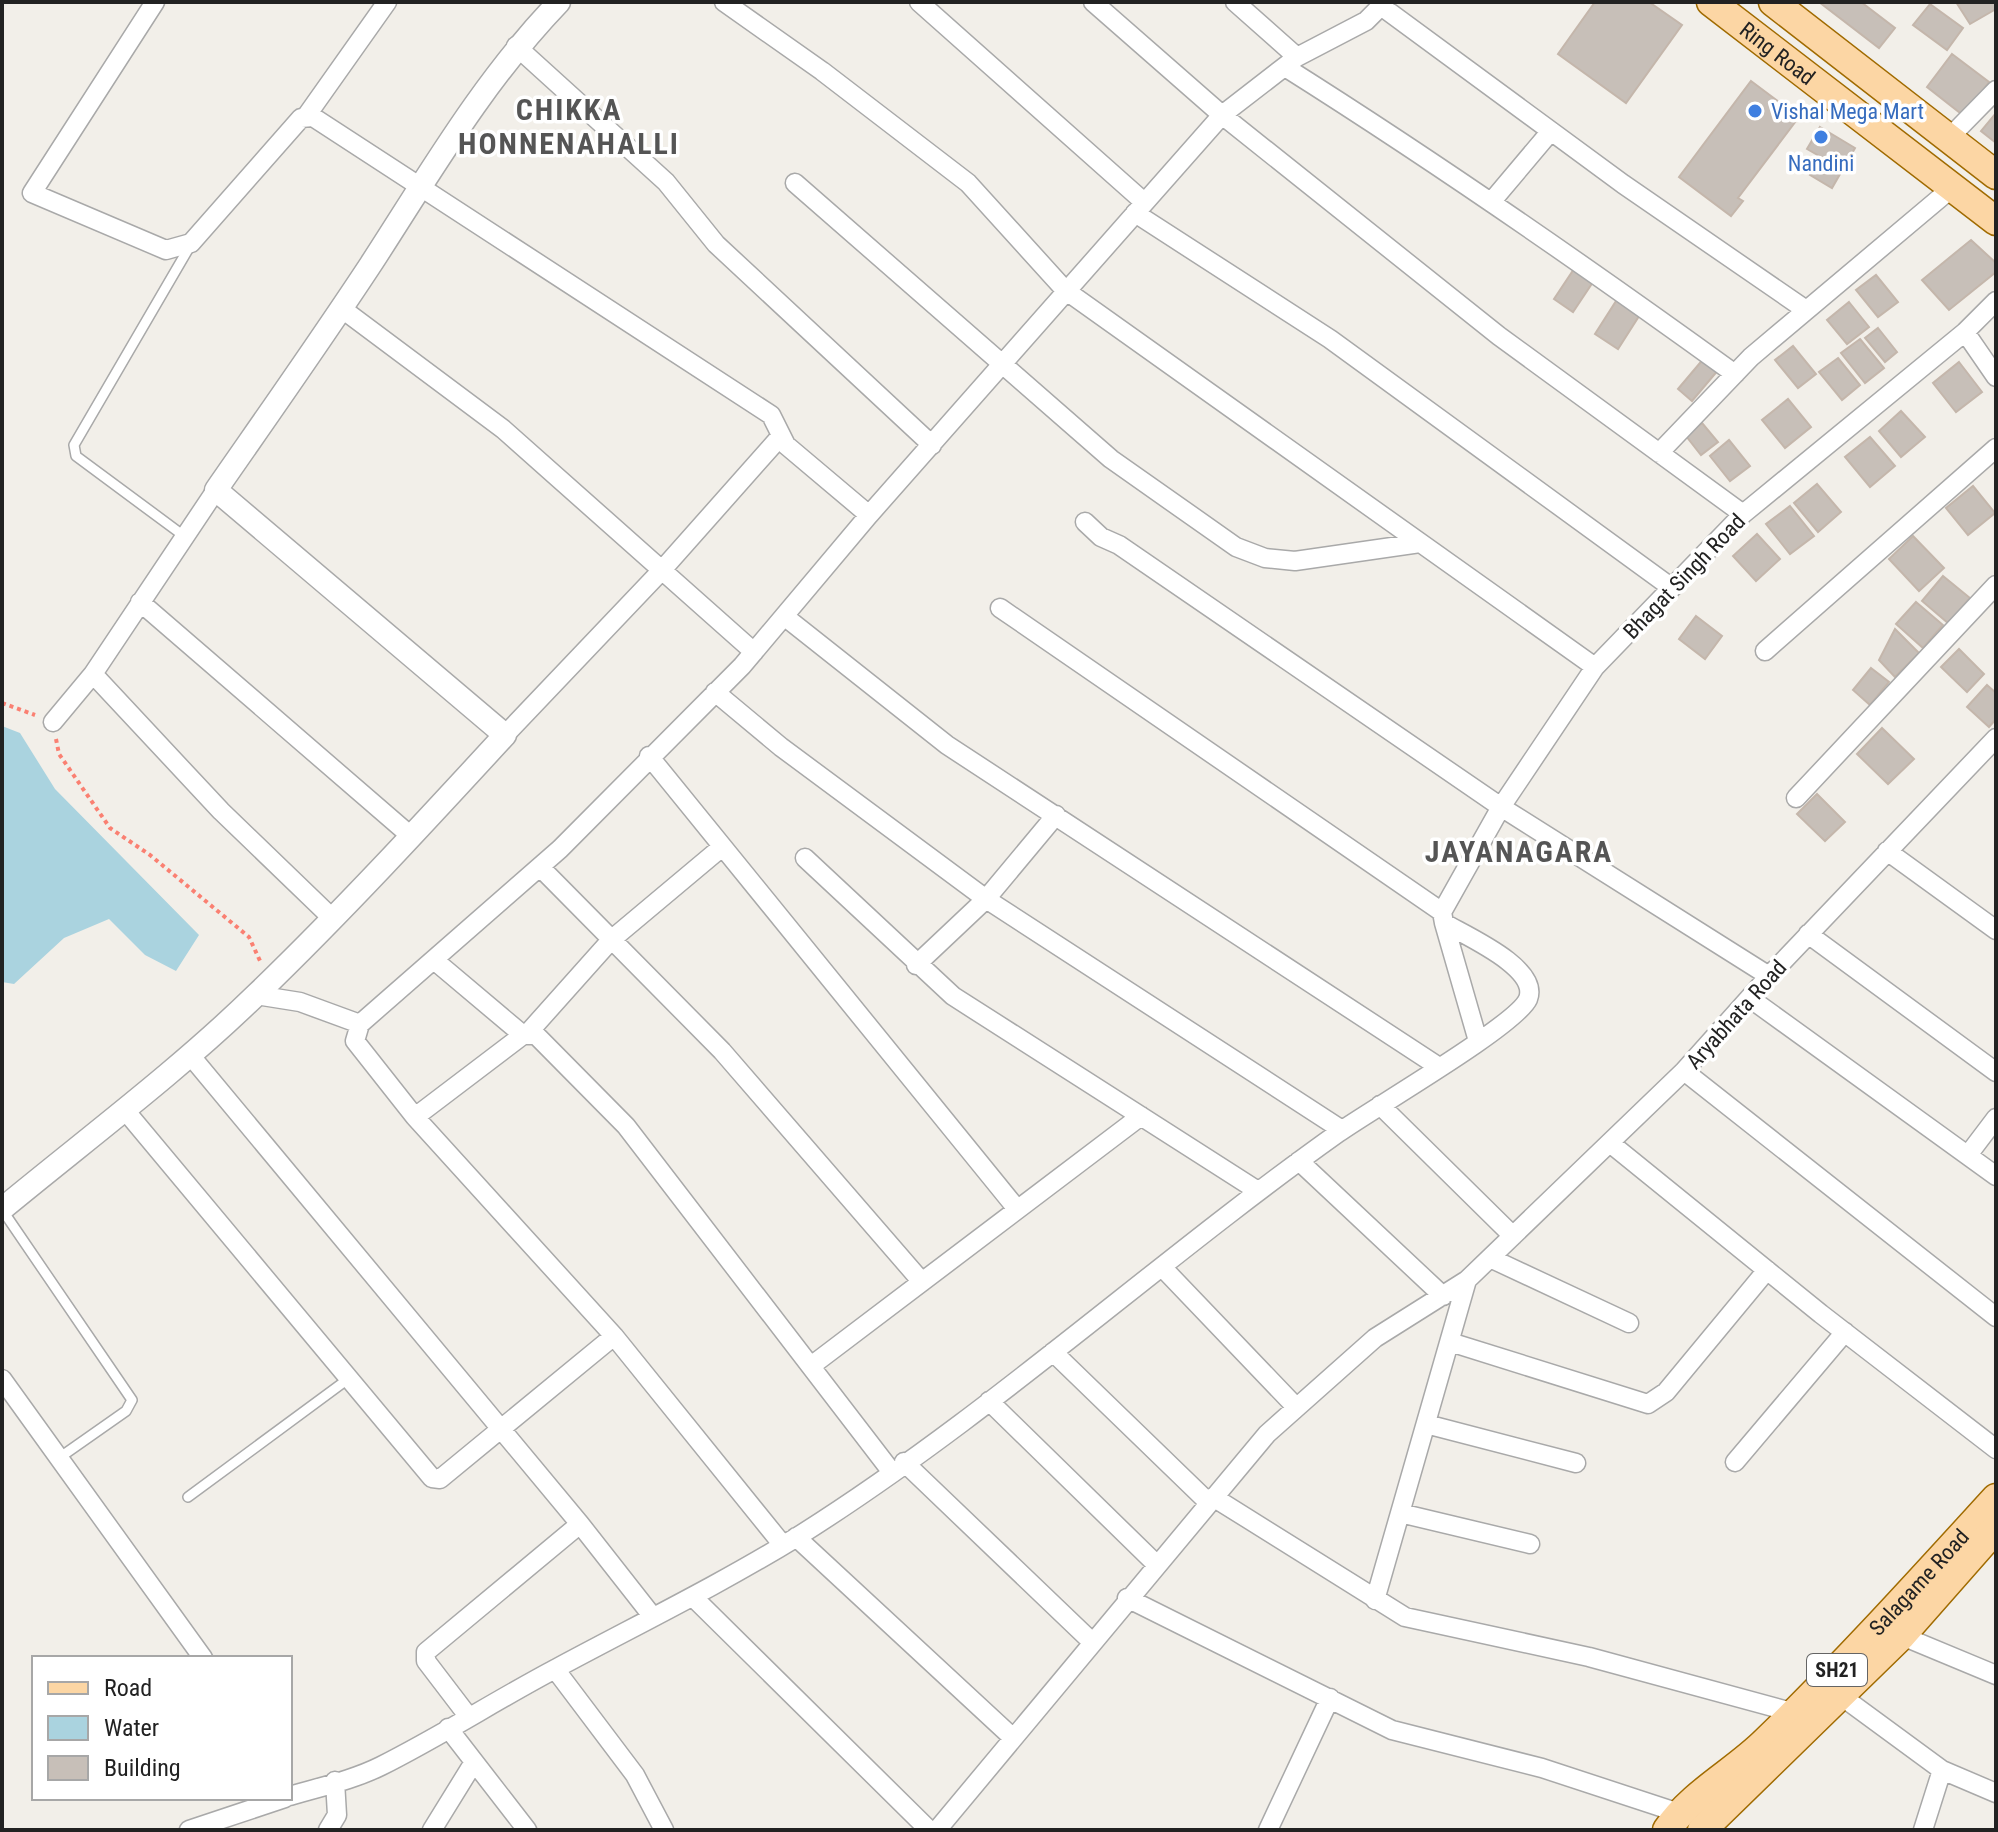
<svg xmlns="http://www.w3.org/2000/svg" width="1998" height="1832" viewBox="0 0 1998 1832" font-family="'Roboto Condensed',sans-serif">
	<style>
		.water { fill: #aad3df }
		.building { fill: #c7bfb8; stroke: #c4b6ab; stroke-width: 2 }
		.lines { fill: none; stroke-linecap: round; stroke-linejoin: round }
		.service-casing { stroke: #a9a9a9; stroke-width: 12 }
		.minor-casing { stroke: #a9a9a9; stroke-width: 21 }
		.tertiary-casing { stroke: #a9a9a9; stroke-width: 25 }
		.primary-casing { stroke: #a06b00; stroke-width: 31 }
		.path { stroke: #fa8072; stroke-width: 4; stroke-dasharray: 4 4; stroke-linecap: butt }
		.service { stroke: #fff; stroke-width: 9 }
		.minor { stroke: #fff; stroke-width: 18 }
		.tertiary { stroke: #fff; stroke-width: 22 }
		.primary { stroke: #fcd6a4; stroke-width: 28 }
		.shop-dot { fill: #3f7fe0; stroke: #fff; stroke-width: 3 }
		.labels { text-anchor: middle; stroke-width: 7; stroke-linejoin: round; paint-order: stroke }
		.shield { fill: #fff; stroke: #646464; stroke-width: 2 }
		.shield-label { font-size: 20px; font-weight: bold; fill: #222 }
		.street-label { font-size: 22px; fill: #222; stroke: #fff }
		.shop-label { font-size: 22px; fill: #366cbe; stroke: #fff; text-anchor: start }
		.district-label { font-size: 30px; font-weight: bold; letter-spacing: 2px; fill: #555; stroke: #fff }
	</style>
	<rect width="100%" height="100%" fill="#f2efe9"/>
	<path class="water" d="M2,726L20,733L55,789L199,935L176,971L145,955L109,919L64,938L14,984L2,982Z"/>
	<path class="building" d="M1595,2H1649L1682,25L1626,103L1558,54Z
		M1819,2H1861L1895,28L1879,48Z
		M1956,2H1996V9L1970,24Z
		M1930,4L1963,28L1947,50L1913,25Z
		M1952,54L1989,82L1964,116L1927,87Z
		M1751,81L1799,117L1738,198L1743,201L1731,216L1679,177Z
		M1996,113V143L1981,131Z
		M1820,127L1855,148L1832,188L1810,175L1821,157L1807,149Z
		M1971,240L1996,263V272L1949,310L1922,280Z
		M1576,266L1595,279L1573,312L1554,299Z
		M1876,275L1898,302L1878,317L1856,290Z
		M1618,298L1641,313L1618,349L1595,334Z
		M1849,302L1869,327L1847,344L1827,320Z
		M1878,328L1897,352L1885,362L1865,338Z
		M1860,339L1884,368L1865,383L1841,353Z
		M1793,346L1816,374L1798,388L1775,360Z
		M1705,357L1719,369L1692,401L1678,389Z
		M1838,358L1860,385L1842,400L1819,372Z
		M1959,362L1982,392L1956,412L1933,383Z
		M1788,399L1811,427L1785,448L1762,420Z
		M1901,411L1925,437L1901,457L1879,431Z
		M1702,423L1718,442L1701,455L1686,436Z
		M1870,437L1895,466L1870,487L1845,457Z
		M1729,440L1750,466L1730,481L1710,456Z
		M1817,484L1841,512L1818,532L1794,503Z
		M1973,486L1995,513L1968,535L1946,508Z
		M1790,506L1814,536L1790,554L1766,524Z
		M1757,534L1780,559L1756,581L1733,556Z
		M1913,536L1944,568L1919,591L1889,559Z
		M1943,576L1970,598L1948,623L1922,601Z
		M1916,602L1943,625L1923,648L1896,624Z
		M1696,616L1722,636L1705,659L1679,639Z
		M1895,629L1919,653L1895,677L1879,660Z
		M1959,649L1984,674L1967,692L1941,667Z
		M1871,668L1889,682L1870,705L1853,690Z
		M1987,685L1996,693V719L1989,727L1967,707Z
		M1882,728L1914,759L1888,784L1857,754Z
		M1817,794L1845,822L1825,841L1797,814Z"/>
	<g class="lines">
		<defs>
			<path id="service" d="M184,536L76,456L74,445L190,246
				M3,1211L132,1400L126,1411L59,1458
				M188,1497L348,1379"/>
			<path id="minor" d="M155,2L32,193L166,250L191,243L301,118L313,117L771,415L786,445L869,515
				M724,2L822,71L968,183L1065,290L1595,667
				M919,2L1144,202
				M1093,2L1222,115L1499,336L1743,514
				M1235,2L1297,57
				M1381,6L1623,184L1806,310
				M516,46L666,182L716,244L932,445
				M1285,67C1439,164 1587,267 1735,374
				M307,115L387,2
				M1949,138L1996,90
				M795,183L1111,459L1236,547L1265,558L1295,561L1420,543
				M1492,201L1551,131
				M1135,213L1330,339L1672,588
				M341,308L503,429L754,652
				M1965,332L1996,377
				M1659,453L1751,357L1953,187
				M1085,522L1101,537L1119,545L1501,807L1769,976
				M140,602L412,837
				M784,616L947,745L1439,1067
				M1765,651L1996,448
				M93,674L221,811L332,918
				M715,692L781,747L986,899L1342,1130
				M53,722L93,674L216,490
				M505,735L662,570L780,437
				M649,756L1017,1209
				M1796,798L1996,585
				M1887,851L1996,930
				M805,858L953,996L1258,1191
				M540,867L722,1051L922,1282
				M1442,912L1501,807L1595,667L1743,514L1965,332L1996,301
				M1444,923L1478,1041
				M1808,934L1996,1072
				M434,960L523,1035
				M916,965L986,899L1056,815
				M256,995L300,1002L360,1024
				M1751,999L1996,1176
				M528,1033L611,940L722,847
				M190,1055L580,1524L653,1617
				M1684,1071L1996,1317
				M1380,1105L1513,1236
				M124,1109L432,1478L440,1479L614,1336
				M415,1117L614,1336L782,1544
				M1610,1143L1821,1314L1996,1449
				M1968,1155L1996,1118
				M1299,1161L1443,1296
				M1490,1258L1629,1323
				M1162,1267L1295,1406
				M1450,1342L1648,1404L1666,1392L1767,1270
				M1053,1352L1209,1503
				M811,1366L1141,1116
				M2,1379L203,1658
				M989,1401L1156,1564
				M1426,1424L1576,1463
				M904,1462L1092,1642
				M1735,1462L1845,1332
				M891,1471L626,1126L536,1035H523L415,1117L355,1041L360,1024L560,849L742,666L869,515L1222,115L1297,57L1366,21L1385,2
				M1213,1497L1405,1617L1589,1657L1795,1713
				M1400,1513L1530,1544
				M796,1537L1013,1738
				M693,1597L929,1830
				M1127,1598L1392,1730L1542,1768L1679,1813
				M1375,1600L1467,1280
				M1895,1633L1996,1675
				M555,1669L635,1775L664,1830
				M1833,1690L1942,1770L1923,1830
				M468,1716L426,1661V1652L580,1524
				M448,1728L527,1830
				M1942,1770L1996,1793
				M290,1796C320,1787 353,1780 381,1766C441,1736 498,1699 557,1668C637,1625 719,1585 797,1537C988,1417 1155,1263 1338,1133C1370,1110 1517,1025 1528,999C1540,968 1466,936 1444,923L1442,912L1000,608
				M189,1830L285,1798
				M328,1830L337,1815L335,1781
				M432,1830L474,1762
				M937,1830L1267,1434L1375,1338L1467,1280L1684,1071L1769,976L1996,738
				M1268,1830L1330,1698"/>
			<path id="tertiary" d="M2,1209C88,1138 178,1071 257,994C343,911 424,823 505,735L216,490C268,415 321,340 371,264C430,173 483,81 559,2"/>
			<g id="primary">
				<path id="s1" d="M1711,2L1996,221"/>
				<path d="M1773,2L1996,175"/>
				<path id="s2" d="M1667,1830C1692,1793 1735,1772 1766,1741C1846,1663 1921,1580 1996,1498"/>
				<path d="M1702,1830L1901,1636L1996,1528"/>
			</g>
		</defs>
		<use href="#service" class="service-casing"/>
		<use href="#minor" class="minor-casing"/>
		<use href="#tertiary" class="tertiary-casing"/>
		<use href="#primary" class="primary-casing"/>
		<path class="path" d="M2,703L35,715
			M56,739L59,754L110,828L150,855L249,937L261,963"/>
		<use href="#service" class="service"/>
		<use href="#minor" class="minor"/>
		<use href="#tertiary" class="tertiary"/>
		<use href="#primary" class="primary"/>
	</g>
	<g class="shop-dot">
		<circle cx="1755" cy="111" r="8"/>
		<circle cx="1821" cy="137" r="8"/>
	</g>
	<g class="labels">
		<rect class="shield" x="1807" y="1654" width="60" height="32" rx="6"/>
		<g class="shield-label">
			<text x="1837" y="1677">SH21</text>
		</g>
		<g class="street-label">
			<text dy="8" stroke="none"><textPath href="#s1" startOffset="84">Ring Road</textPath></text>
			<text transform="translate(1684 576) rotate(-46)" y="8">Bhagat Singh Road</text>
			<text transform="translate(1736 1014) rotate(-48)" y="8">Aryabhata Road</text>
			<text dy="8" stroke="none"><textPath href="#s2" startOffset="354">Salagame Road</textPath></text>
		</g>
		<g class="shop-label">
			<text x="1771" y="119">Vishal Mega Mart</text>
			<text x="1821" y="171" text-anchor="middle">Nandini</text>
		</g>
		<g class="district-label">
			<text x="569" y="120">CHIKKA<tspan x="569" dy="34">HONNENAHALLI</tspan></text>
			<text x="1519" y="862">JAYANAGARA</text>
		</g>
	</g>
	<rect width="1998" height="1832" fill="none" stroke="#222222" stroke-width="8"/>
	<rect x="32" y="1656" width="260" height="144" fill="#ffffff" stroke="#a7a7a7" stroke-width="2"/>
	<rect x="48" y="1682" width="40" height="12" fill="#fcd6a4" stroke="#a7a7a7" stroke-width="2"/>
	<text x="104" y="1696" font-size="24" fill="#222222">Road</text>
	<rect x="48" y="1716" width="40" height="24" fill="#aad3df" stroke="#a7a7a7" stroke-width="2"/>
	<text x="104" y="1736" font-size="24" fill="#222222">Water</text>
	<rect x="48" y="1756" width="40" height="24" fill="#c7bfb8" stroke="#a7a7a7" stroke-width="2"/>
	<text x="104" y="1776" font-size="24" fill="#222222">Building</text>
</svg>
